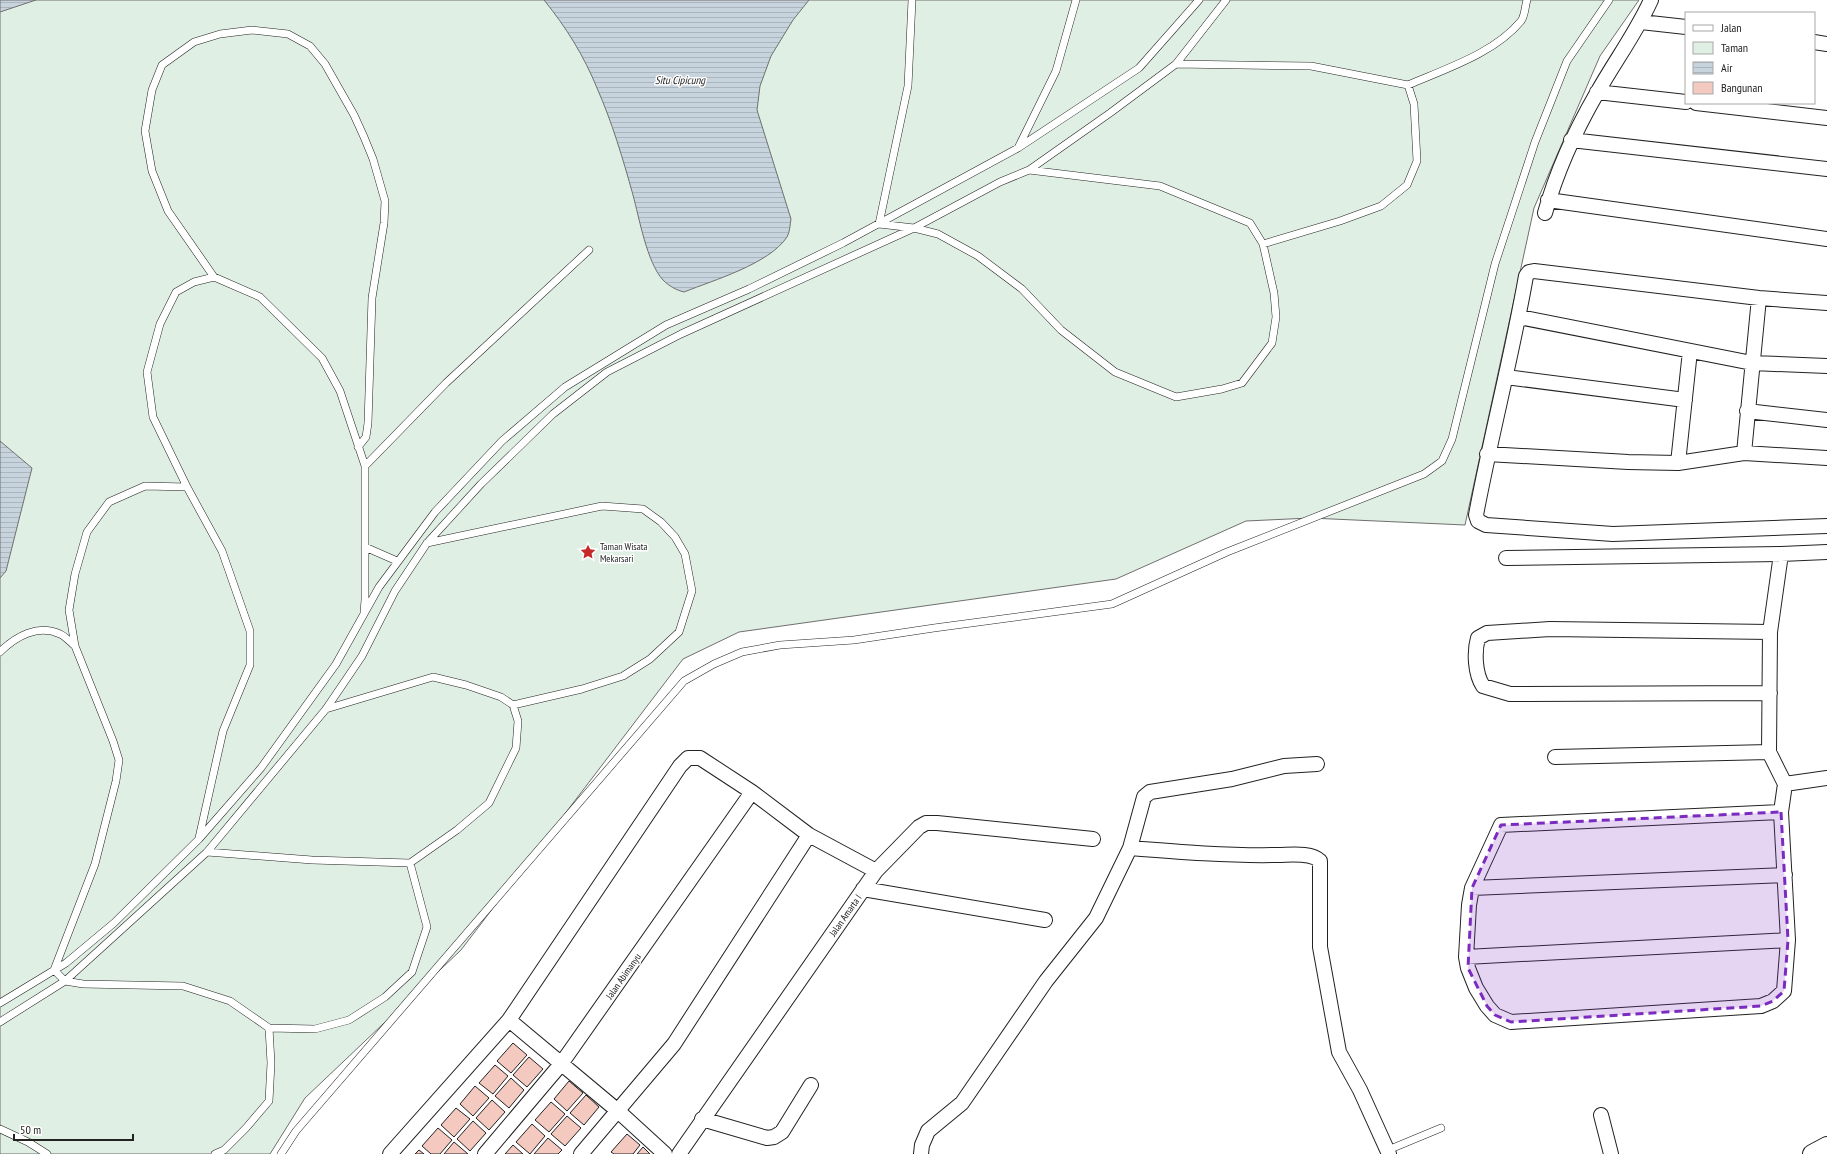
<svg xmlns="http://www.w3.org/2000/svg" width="1827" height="1154" viewBox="0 0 1827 1154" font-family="'PT Sans Narrow',sans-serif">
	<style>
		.park { fill: #e0efe3; stroke: #6f6f6f }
		.water { fill: url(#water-rules); stroke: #6f6f6f }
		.building { fill: #f3c9c0; stroke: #222 }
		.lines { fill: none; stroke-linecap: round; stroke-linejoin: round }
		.service-casing { stroke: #222; stroke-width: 8 }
		.minor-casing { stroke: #222; stroke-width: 16 }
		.tertiary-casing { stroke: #222; stroke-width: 20 }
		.service { stroke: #fff; stroke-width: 7 }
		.minor { stroke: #fff; stroke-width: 14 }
		.tertiary { stroke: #fff; stroke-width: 18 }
		.marked { fill: #7b2cbf; fill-opacity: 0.2; stroke: #7b2cbf; stroke-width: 3; stroke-dasharray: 8 5; stroke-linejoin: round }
		.labels { text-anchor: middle; stroke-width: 3; stroke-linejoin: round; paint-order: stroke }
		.poi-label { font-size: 10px; fill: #222; stroke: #fff; text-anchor: start }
		.street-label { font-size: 10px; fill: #222; stroke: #fff }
		.water-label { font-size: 11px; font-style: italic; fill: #222; stroke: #fff }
	</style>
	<defs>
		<pattern id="water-rules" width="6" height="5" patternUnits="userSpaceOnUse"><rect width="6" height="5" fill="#c7d3dd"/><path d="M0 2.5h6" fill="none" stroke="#abb5bd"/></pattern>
	</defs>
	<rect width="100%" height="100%" fill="#fff"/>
	<path class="park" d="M0,0H1639L1600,56L1534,208L1465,525L1310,518L1246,521L1116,579L739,632L683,659L461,950L305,1098L270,1154H0Z"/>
	<path class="water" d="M0,0H36L0,12Z
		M544,0H809L793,20L771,56L760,86L757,110L791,219C790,224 790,232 787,237C769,264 714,280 684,292C676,290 669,286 663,280C647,263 639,217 633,195C623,159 612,122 597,88C584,56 566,27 544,0Z
		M0,441L32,468L6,571L0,578Z"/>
	<path class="building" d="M513,1043L527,1055L511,1073L497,1061Z
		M529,1057L543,1069L527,1087L513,1075Z
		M495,1065L508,1076L493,1094L479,1083Z
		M511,1078L524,1090L509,1108L495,1096Z
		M569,1081L583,1093L567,1111L554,1099Z
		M475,1086L489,1098L473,1116L460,1104Z
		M586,1095L599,1107L584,1125L570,1113Z
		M492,1100L505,1112L489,1130L476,1118Z
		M551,1102L565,1114L549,1132L535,1120Z
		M456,1108L470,1119L454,1137L441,1125Z
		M567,1116L581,1128L565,1146L551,1134Z
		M473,1121L486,1133L470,1151L457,1139Z
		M532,1124L545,1136L530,1154L516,1142Z
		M438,1128L452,1140L440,1154H431L422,1146Z
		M627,1134L640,1145L633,1154H614L611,1152Z
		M548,1138L562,1150L558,1154H534Z
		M454,1142L468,1154H444Z
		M513,1145L523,1154H505Z
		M643,1147L650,1154H637Z
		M419,1150L424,1154H415Z"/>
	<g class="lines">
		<defs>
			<path id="service" d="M912,0L908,86L879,224L914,228L938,234L978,256L1022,289L1061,330L1115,372L1176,397L1222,389L1242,383L1272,343L1276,317L1274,293L1263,244L1250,223L1160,186L1029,170
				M1176,64L1311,66L1408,85L1414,104L1417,161L1407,185L1381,206L1340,221L1263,244
				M1408,85C1445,69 1495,53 1521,21C1525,16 1525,6 1527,0
				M1018,148L1056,71L1076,0
				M214,277L168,211L152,171L145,131L152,90L162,65L194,42L220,34L252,30L288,34L310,46L325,64L354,115L364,137L373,159L385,201L384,223L372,298L368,423L366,437L358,447
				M187,487L145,486L109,502L87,532L75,574L69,610L75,646L113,741L119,760L116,781L95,864L54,970L65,981L83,984L183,986L230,1001L269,1028L271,1063L269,1101L246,1128L224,1150L215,1154
				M427,543L602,506L643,509L661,522L675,537L685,554L692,591L679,632L650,659L623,676L582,689L513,705
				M365,547L397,561
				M364,612L365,600V466L446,383L589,250
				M0,652C16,636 38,624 60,634C65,636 70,642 75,646
				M326,709L433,677L466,685L501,697L513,705L518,721L516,748L489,803L457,830L410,863
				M199,838L223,731L250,665V631L222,551L187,487L153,417L147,372L160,324L176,292L194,282L214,277L260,297L322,358L340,391L365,466
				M207,852L312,860L410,863L427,927L412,972L385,997L349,1020L315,1029L269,1028
				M0,1003L66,963L114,923L199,839L261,768L336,664L379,587L435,512L502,441L565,387L666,325L749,289L843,243L1018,148L1139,68L1199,0
				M0,1022L65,981L207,852L326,709L362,656L395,591L427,543L481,484L553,414L607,372L681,334L914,228L1000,182L1029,170L1110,113L1176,64L1226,0
				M0,1129L28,1142L47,1154
				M1388,1150L1441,1128
				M281,1154L296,1131L684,681L714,664L742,652L780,645L854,640L934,628L1112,604L1227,552L1424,474L1442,461L1452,439L1495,264L1535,142L1567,61L1609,0"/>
			<path id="minor" d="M1641,22L1686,27
				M1814,42L1827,44
				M1597,92L1686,102
				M1696,103L1827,118
				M1571,140L1827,169
				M1548,200L1827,239
				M1545,213C1557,170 1575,131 1597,93C1615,61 1636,33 1651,0
				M1827,303L1759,298L1534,271L1529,272L1526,276C1512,356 1491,435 1476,515L1478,521L1486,525L1613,534L1827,526
				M1519,317L1752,363L1827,366
				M1506,377L1685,400
				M1747,411L1827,420
				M1744,453L1759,298
				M1487,454L1628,462L1678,463L1744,453L1827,458
				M1678,463L1690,351
				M1781,554L1770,632L1769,752L1785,784L1781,812L1788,940L1784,991L1773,1001L1761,1006L1511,1022L1495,1015L1487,1006L1476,988L1468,968L1466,957L1469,905L1472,888L1501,825L1781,812
				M1506,558L1781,554L1827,552
				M1770,632L1550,629L1487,633L1478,638C1474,652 1475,674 1483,686L1510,694L1770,693
				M1555,757L1769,752
				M1785,784L1827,778
				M1130,848C1179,852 1229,856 1278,855C1290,855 1311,852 1320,861V947L1339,1052L1360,1090L1389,1154
				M1472,888L1785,875
				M863,889L1045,920
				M1466,957L1788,940
				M509,1020L618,1111L665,1154
				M1601,1115L1611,1154
				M702,1119L767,1138L774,1137L782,1132L811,1085
				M390,1154L509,1020L680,766L688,758H700L752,792L809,835L876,871
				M485,1154L561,1064L752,792
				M581,1154L674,1044L809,835
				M679,1154L876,871L919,827L926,823H937L1093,839
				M921,1154L922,1145L928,1131L962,1103L1046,981L1096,918L1130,848L1144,797L1150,792L1232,779L1284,766L1317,764"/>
			<path id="tertiary" d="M1812,1154L1827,1146"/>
		</defs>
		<use href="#service" class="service-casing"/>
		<use href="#minor" class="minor-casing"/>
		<use href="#tertiary" class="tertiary-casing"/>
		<use href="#service" class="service"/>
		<use href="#minor" class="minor"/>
		<use href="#tertiary" class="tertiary"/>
	</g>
	<path class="marked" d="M1781,812L1788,940L1784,991L1773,1001L1761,1006L1511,1022L1495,1015L1487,1006L1468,968L1472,888L1501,825Z"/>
	<defs>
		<symbol id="sight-bare" viewBox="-9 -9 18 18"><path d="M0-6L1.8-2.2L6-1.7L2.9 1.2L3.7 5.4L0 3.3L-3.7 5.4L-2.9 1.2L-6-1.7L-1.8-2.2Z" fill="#c62828" stroke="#fff" stroke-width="2.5" paint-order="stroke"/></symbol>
	</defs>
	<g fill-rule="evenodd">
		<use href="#sight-bare" x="577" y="541" width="22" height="22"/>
	</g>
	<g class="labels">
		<g class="poi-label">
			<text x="600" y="550">Taman Wisata<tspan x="600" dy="12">Mekarsari</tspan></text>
		</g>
		<g class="street-label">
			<text transform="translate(845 915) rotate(-55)" y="4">Jalan Amarta I</text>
			<text transform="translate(623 976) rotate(-55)" y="4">Jalan Abimanyu</text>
		</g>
		<g class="water-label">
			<text x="680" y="84">Situ Cipicung</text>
		</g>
	</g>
	<rect x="1685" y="12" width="130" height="92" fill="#ffffff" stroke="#a7a7a7"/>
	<rect x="1693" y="25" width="20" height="6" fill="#ffffff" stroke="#a7a7a7"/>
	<text x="1721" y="32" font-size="12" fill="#222222">Jalan</text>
	<rect x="1693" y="42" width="20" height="12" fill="#e0efe3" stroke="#a7a7a7"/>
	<text x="1721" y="52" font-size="12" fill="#222222">Taman</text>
	<rect x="1693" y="62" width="20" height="12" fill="url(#water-rules)" stroke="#a7a7a7"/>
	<text x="1721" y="72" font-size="12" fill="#222222">Air</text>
	<rect x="1693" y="82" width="20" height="12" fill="#f3c9c0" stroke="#a7a7a7"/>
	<text x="1721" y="92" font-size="12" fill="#222222">Bangunan</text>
	<path d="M14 1134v6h119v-6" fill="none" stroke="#222222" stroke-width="2"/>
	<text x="20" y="1134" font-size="12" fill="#222222" stroke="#ffffff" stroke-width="3" paint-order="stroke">50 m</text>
</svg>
